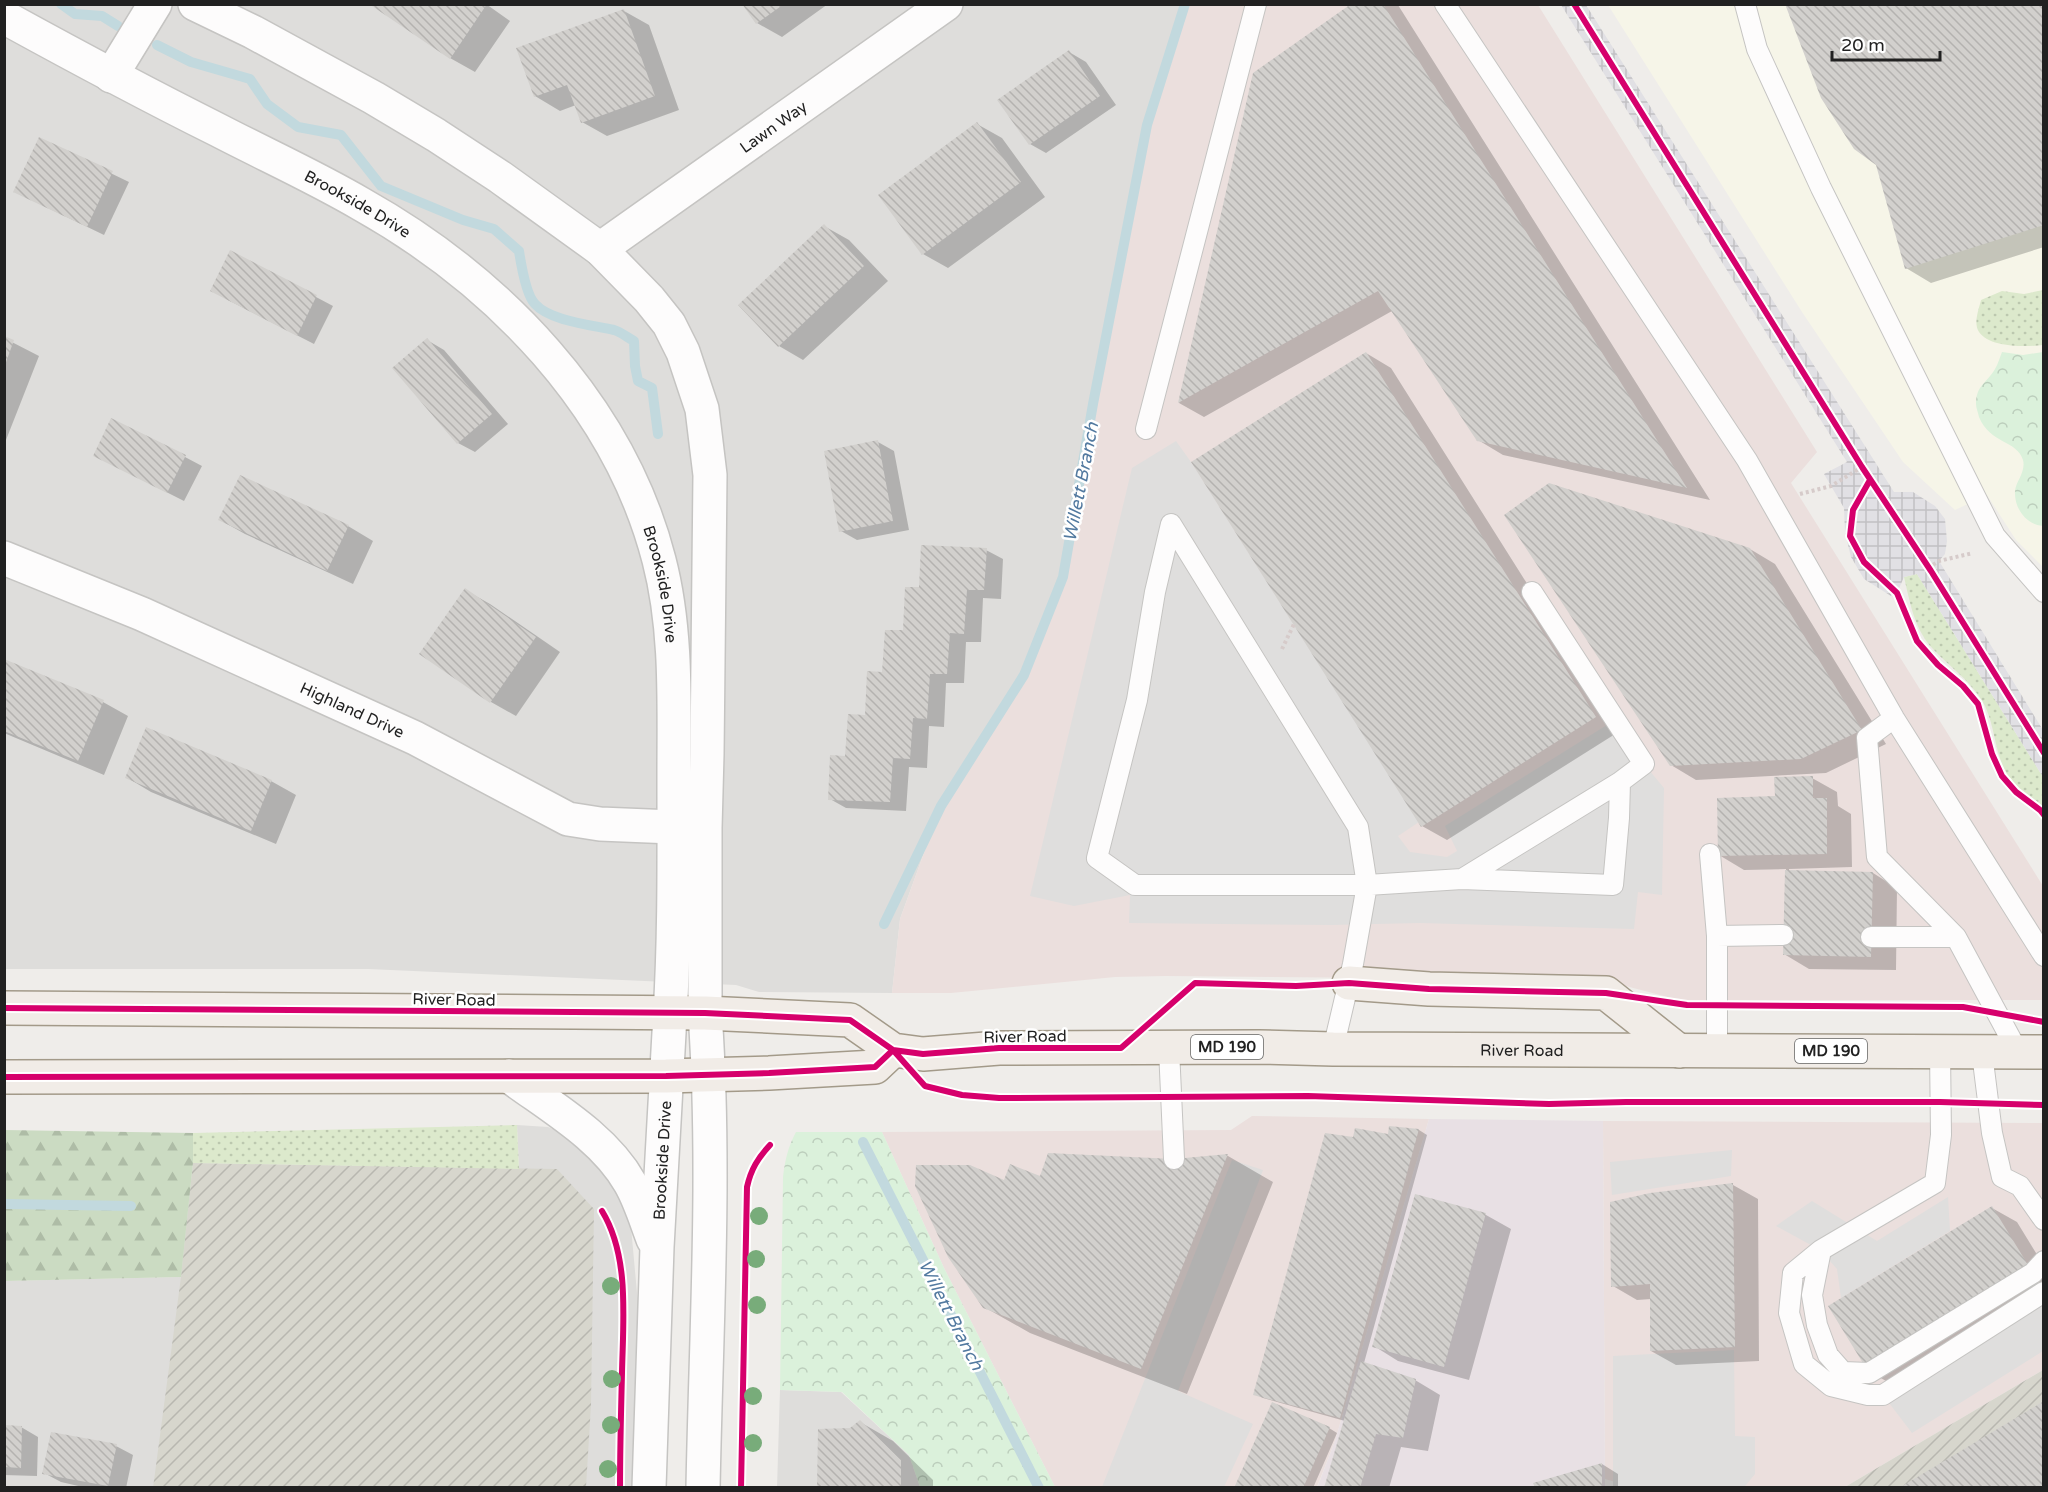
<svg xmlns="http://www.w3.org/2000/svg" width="2048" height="1492" viewBox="0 0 2048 1492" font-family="'Varela Round',sans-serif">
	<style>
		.residential { fill: #dedddb }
		.commercial { fill: #ebdfdd }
		.industrial { fill: #e8e0e4 }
		.education { fill: #f6f5e8 }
		.construction { fill: url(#construction-furrows) }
		.grass { fill: url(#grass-dots) }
		.forest { fill: url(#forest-firs) }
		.park { fill: url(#park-crowns) }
		.parking { fill: #dfdedd }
		.plaza { fill: url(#plaza-grid) }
		.shadow { fill: #0003 }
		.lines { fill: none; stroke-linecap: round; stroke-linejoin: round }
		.stream { stroke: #c2d9de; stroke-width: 10 }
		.building { fill: url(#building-back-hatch) }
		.service-casing { stroke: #c5c4c2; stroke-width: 22 }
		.minor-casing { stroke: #c5c4c2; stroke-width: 36 }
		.tertiary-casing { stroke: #c5c4c2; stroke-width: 36 }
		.primary-casing { stroke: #a39a89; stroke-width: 36 }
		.path { stroke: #d6cbca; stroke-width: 4; stroke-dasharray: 3 3; stroke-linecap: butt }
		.service { stroke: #fdfcfc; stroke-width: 20 }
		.minor { stroke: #fdfcfc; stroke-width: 33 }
		.tertiary { stroke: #fdfcfc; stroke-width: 33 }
		.primary { stroke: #f1ece7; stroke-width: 33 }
		.cycleway-casing { stroke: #fff; stroke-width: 10 }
		.cycleway { stroke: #d6006c; stroke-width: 6 }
		.tree { fill: #78ac7a }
		.labels { text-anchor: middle; stroke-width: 5; stroke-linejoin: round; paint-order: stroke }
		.shield { fill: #fff; stroke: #646464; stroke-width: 1.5 }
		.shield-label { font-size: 15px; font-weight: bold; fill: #212121 }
		.street-label { font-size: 16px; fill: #212121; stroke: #fff }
		.water-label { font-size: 18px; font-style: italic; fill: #537aa0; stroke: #fff }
	</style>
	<defs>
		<pattern id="construction-furrows" width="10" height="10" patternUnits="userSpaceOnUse" patternTransform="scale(1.5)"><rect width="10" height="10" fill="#d7d6cd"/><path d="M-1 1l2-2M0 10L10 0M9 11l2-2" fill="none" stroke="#b8b7b0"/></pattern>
		<pattern id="grass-dots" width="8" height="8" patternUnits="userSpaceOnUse" patternTransform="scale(1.5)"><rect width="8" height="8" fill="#dce9cc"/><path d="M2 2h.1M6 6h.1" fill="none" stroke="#bcc8af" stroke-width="1.8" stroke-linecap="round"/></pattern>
		<pattern id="forest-firs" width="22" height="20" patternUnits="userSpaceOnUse" patternTransform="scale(1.5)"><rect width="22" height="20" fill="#cbdbc2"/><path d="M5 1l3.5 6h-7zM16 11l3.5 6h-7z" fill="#aebca6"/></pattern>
		<pattern id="park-crowns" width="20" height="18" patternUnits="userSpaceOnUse" patternTransform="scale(1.5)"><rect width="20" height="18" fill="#dbf1db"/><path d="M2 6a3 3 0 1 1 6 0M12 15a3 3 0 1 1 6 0" fill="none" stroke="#bccebc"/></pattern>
		<pattern id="plaza-grid" width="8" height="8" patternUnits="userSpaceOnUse" patternTransform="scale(1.5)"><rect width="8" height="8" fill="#e1e0e4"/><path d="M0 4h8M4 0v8" fill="none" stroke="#c1c0c3"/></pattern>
		<pattern id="building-back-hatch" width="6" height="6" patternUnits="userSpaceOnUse" patternTransform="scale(1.5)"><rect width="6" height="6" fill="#d2d0cd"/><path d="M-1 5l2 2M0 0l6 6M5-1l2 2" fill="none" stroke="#b4b2b0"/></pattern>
	</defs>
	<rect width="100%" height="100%" fill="#efedea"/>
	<path class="residential" d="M5,5H1185L1147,125L1093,404L1063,577L1024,675L941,806L900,919L892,993L759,992L736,985L368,969H5Z
		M517,1125L548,1127L577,1139L600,1158L630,1216L638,1304L636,1487H5L4,1281L180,1277L193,1163L519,1169Z
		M780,1390L841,1392L909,1455L920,1487L777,1488Z"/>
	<path class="commercial" d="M1185,5H1538L1817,452L1791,483L2043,886V1000H1679L1603,980L1166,976L1115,977L951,993H892L900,919L941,806L1024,675L1063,577L1093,404L1147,125Z
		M1252,1116L1429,1119L1335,1441L1317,1487H1055L944,1268L882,1132L1231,1130Z
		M1603,1121L2043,1123V1370L1845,1487L1636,1488L1605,1479Z"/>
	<path class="industrial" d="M1429,1119L1603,1121L1605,1487L1317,1488L1335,1441Z"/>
	<path class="education" d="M1608,5H2043V567L2016,540L1987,495L1955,510L1903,462L1802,312Z"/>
	<path class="construction" d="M193,1163L557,1169L594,1209L591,1405L586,1487L153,1488L181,1277Z
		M2043,1370V1487H1845Z"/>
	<path class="grass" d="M2043,290V345C2027,347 1990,348 1979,332C1973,323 1979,309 1981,300L2002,291L2024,294Z
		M1917,574L2043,777V807C2033,796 2018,790 2009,777C1993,753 1996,722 1981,699C1968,679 1949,666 1933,649C1914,629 1910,602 1904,577Z
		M517,1125L519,1169L193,1163V1133Z"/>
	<path class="forest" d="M4,1130L193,1133V1163L181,1277L5,1281Z"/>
	<path class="park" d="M2002,352L2023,355L2043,352V526C2027,525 2014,509 2015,491C2016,481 2026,472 2023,460C2017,440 1990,444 1979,417C1978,412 1976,408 1976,404C1976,385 1987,383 1995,369C1998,364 2000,357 2002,352Z
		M796,1132H882L944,1268L1055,1487H920L909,1455L842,1392L780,1390L783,1177C785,1160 788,1147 796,1132Z"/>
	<path class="parking" d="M1176,441L1191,462L1419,822L1398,836L1410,852L1447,857L1457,851L1445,826L1615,720L1644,764L1664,788L1662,895L1638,892L1634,929L1420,923L1331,925L1129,923L1130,895L1074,906L1030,896L1132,468Z
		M1732,1150L1731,1176L1612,1195L1610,1162Z
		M1232,1160L1263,1170L1178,1391L1253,1424L1224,1487H1102Z
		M1948,1197L1950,1231L1841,1298L1837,1269L1820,1250L1776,1226L1812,1201L1877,1241Z
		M2043,1292V1351L1912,1433L1883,1395Z
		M1734,1350L1735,1436L1755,1437V1474L1746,1485L1743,1488L1613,1487V1356Z"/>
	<path class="plaza" d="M1561,5H1586L1894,492H1913L1935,506L1945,519L1947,541L1945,554L1939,561L2043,730V777L1917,574L1904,577L1897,593L1891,596L1864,579L1851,557L1845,533L1844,508L1824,474L1847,462Z"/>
	<path class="shadow" d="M486,4L510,21L475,72L450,58Z
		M744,4H828L782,37L757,23Z
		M1354,4L1398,5L1710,500L1503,455L1478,440L1392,311L1204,417L1179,403L1254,74Z
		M2044,4V247L1931,283L1906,268L1877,165Z
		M624,11L649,25L679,110L607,136L582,122L576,105L560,111L535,96Z
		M1069,52L1086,62L1116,105L1046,153L1030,144Z
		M977,124L1002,138L1045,197L948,268L923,254Z
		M40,139L129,182L104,235L15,192Z
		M824,226L849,240L888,281L803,360L779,346Z
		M231,252L333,306L314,344L228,300Z
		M4,338L39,356L6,440L4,439Z
		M427,340L444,350L508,424L475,452L458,443L394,369Z
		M1366,353L1391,368L1620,731L1447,840L1422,826Z
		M878,442L894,451L909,530L857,540L841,531Z
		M95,456L185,457L202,466L184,501Z
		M220,520L348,526L373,541L353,584L245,534Z
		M1750,549L1775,564L1886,744L1826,773L1696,780L1671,765Z
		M986,550L1003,559L1001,599L983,598L981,642H966L964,683H946L944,727L929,726L927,768L909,767L906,811L846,808L830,799L866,717L884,673L904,632L921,589Z
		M465,590L490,604L560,652L516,716L491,702Z
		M4,661L103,702L128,716L104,775L4,733Z
		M126,777L271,781L296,795L276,844L151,792Z
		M1812,778L1837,792L1838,806L1851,814L1852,867L1789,869V871L1873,873L1897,888L1896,970L1809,969L1784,954L1786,869L1744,870L1719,855L1776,798Z
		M1391,1127L1419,1130L1427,1135L1364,1363L1415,1380L1440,1395L1428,1451L1401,1447L1389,1488H1326L1345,1421L1263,1398L1255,1394L1354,1139L1389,1135Z
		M1228,1156L1273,1182L1187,1394L1030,1333L984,1307L1005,1182L1174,1160Z
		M1733,1185L1758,1199L1759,1361L1676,1365L1651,1351V1299L1637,1300L1613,1286L1651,1194Z
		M1416,1196L1486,1215L1511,1229L1469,1380L1398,1361L1374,1346Z
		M1992,1208L2017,1222L2044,1266V1296L1895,1386L1870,1372Z
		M860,1422L893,1441L933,1480V1488H818L851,1429Z
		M4,1427H21L38,1437L37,1476L4,1475Z
		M1329,1428L1337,1433L1313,1488H1236Z
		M116,1446L133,1455L126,1488H87L61,1482L44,1473Z
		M1602,1464L1618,1474V1488H1536Z"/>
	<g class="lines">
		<path class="stream" d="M61,4L75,14L102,16L118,26
			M157,45L191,62L250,79L267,104L298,127L341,135L381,186L463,220L494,229L519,251C521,264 526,295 535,304C550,321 592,325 614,330C621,332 628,338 634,341L635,366L638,381L652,388L658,434
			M884,924L941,806L1024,675L1063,577L1093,404L1147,125L1185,4
			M863,1142L1039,1488
			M4,1204L131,1206"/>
	</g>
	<path class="building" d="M369,4H487L450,59Z
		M742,4H784L756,24Z
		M1351,4H1383L1687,488L1477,441L1378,291L1178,403L1253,73Z
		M1785,4H2044V225L1905,269L1876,165L1854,149L1821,98Z
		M624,9L655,96L581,123L567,85L534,97L516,48Z
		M1069,50L1100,96L1029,145L997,100Z
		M977,122L1021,182L922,255L878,195Z
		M39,137L113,171L87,227L13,192Z
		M824,224L864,266L778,347L738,305Z
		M230,250L317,295L297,336L210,291Z
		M4,336L14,340L5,365H4Z
		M427,338L492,414L457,444L392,368Z
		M1366,352L1596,717L1421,827L1191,462Z
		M111,418L186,455L167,493L93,456Z
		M878,440L893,521L839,532L824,451Z
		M240,475L349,525L327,571L218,520Z
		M1549,483L1750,548L1862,730L1801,759L1670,766L1504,515Z
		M921,545L987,548L984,590H967L964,634L950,633L947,674H930L927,719L913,718L910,759L893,758L890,802L828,800L830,755L845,756L848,714L865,715L867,671L882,672L885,630H903L905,587H919Z
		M465,588L536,637L490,703L419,654Z
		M4,659L104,700L78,761L4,731Z
		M146,727L272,780L251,831L125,778Z
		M1813,776V798H1827V854L1718,856L1717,798L1775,796L1774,777Z
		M1785,870L1873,872L1871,957L1783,955Z
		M1389,1126L1419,1129L1340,1418L1253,1395L1325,1133L1353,1137L1355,1128L1388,1134Z
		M1048,1153L1174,1159L1228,1154L1141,1369L983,1308L948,1257L915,1186L916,1165H970L1004,1180L1010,1164L1040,1176Z
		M1733,1183L1735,1347L1650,1351V1284L1611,1287L1610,1202L1650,1193Z
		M1415,1194L1486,1213L1444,1367L1372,1347Z
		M1992,1206L2033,1273L1869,1373L1828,1306Z
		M1361,1361L1416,1379L1403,1438L1376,1434L1360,1488H1324Z
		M2044,1401V1488H1899Z
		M1272,1402L1330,1427L1303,1488H1234Z
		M860,1420L901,1460V1488H817L818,1429L850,1428Z
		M4,1425L22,1426L21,1468L4,1467Z
		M51,1432L117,1444L108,1486L42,1474Z
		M1602,1463V1488H1535L1533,1483Z"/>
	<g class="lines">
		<defs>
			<path id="service" d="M1445,4L1747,460L1894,718L2044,956
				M1745,4L1757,49L1821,188L1995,536L2044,592
				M1146,429L1256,4
				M1171,524L1358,827L1367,885H1135L1097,858L1137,700L1155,592Z
				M1532,592L1644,764L1620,782
				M1894,718L1867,738L1877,857L1956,937
				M1620,782L1619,818L1613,885L1462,879Z
				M1710,854L1717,936
				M1871,937H1956L2018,1052
				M1169,1049L1174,1159
				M1333,1049L1353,964L1367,885L1462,879
				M1717,1051V936L1783,935
				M1940,1051L1941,1135L1935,1183L1821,1250L1793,1273L1789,1313L1804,1364L1831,1386L1868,1395H1883L2044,1292
				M1982,1053L1992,1133L2002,1177L2020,1186L2044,1220
				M1821,1250L1812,1295L1817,1325L1828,1355L1843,1372L1869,1373L2033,1273L2044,1261"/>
			<g id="minor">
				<path d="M195,4L253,32L374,98L436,135L500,177L600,249L649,299L669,324L683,352L702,409L710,475L707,754L705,828V1013"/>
				<path id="s1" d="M4,17C75,56 146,94 218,130C266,155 315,177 361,204C498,281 619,405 659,560C677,629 674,702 674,773C674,854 675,934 670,1015"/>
				<path d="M111,76L155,4"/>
				<path id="s2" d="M600,249L946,4"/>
				<path id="s3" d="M4,558L142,614L415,738L568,819L600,824L697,828"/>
			</g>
			<g id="tertiary">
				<path d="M509,1076C551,1107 604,1137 630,1183C640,1200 646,1221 653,1239"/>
				<path id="s4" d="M649,1488L657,1247L670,1015"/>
				<path d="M703,1488C706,1330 716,1171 705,1013"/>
			</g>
			<g id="primary">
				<path d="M1349,983L1429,989L1606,993L1679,1051"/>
				<path id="s5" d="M4,1008L705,1013L850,1020L893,1050L923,1054L999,1048L1259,1047L1333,1049L2044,1052"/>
				<path d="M4,1077L666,1076L769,1073L875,1067L893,1050"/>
			</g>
		</defs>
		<use href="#service" class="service-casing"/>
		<use href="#minor" class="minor-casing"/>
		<use href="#tertiary" class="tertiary-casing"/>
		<use href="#primary" class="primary-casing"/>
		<path class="path" d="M1800,494L1831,486L1862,467
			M1928,568L1939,561L1973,553
			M1282,649L1294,624"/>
		<use href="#service" class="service"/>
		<use href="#minor" class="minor"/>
		<use href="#tertiary" class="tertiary"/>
		<use href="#primary" class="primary"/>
		<defs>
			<path id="cycleway" d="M1574,4L1862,467L1931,571L2044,753
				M1870,480L1853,510L1850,536L1864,562L1897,593L1917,641L1938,665L1963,686L1978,704L1992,754L2002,776L2016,792L2040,810L2044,815
				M4,1008L705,1013L850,1020L893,1050L923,1054L999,1048H1121L1195,983L1296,986L1349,983L1429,989L1606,993L1687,1005L1963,1007L2044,1022
				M893,1050L925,1086L962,1095L999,1098L1308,1096L1549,1104L1626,1102H1940L2044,1105
				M4,1077L666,1076L769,1073L875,1067L893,1050
				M602,1211C630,1257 623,1320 622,1373C621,1411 620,1449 620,1488
				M741,1488L747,1187C751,1169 758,1158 770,1145"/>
		</defs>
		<use href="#cycleway" class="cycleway-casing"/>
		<use href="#cycleway" class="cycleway"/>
	</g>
	<g class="tree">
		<circle cx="759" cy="1216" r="9"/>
		<circle cx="756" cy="1259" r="9"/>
		<circle cx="611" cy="1286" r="9"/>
		<circle cx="757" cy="1305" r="9"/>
		<circle cx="612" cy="1379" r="9"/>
		<circle cx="753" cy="1396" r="9"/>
		<circle cx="611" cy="1425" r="9"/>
		<circle cx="753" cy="1443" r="9"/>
		<circle cx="608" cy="1469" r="9"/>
	</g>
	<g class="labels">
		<g class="shield">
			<rect x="1191" y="1035" width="72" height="24" rx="4.5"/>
			<rect x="1795" y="1039" width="72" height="24" rx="4.5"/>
		</g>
		<g class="shield-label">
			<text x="1227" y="1052">MD 190</text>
			<text x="1831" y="1056">MD 190</text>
		</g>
		<g class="street-label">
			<text dy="6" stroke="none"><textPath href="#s2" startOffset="212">Lawn Way</textPath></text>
			<text dy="6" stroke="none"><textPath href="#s1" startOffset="400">Brookside Drive</textPath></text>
			<text dy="6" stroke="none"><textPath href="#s1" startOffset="904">Brookside Drive</textPath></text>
			<text dy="6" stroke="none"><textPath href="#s3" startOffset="380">Highland Drive</textPath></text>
			<text transform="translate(454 999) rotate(1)" y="6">River Road</text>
			<text transform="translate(1025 1036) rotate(-1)" y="6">River Road</text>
			<text dy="6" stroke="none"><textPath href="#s5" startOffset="1528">River Road</textPath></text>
			<text dy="6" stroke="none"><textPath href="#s4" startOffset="328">Brookside Drive</textPath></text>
		</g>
		<g class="water-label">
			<text transform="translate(1081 482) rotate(-79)" y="6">Willett Branch</text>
			<text transform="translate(951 1315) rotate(63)" y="6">Willett Branch</text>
		</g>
	</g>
	<rect width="2048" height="1492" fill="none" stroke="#212121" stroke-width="12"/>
	<path d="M1832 51v9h108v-9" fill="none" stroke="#212121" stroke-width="3"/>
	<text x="1841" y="51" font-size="18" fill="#212121" stroke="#ffffff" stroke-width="4.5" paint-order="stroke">20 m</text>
</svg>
